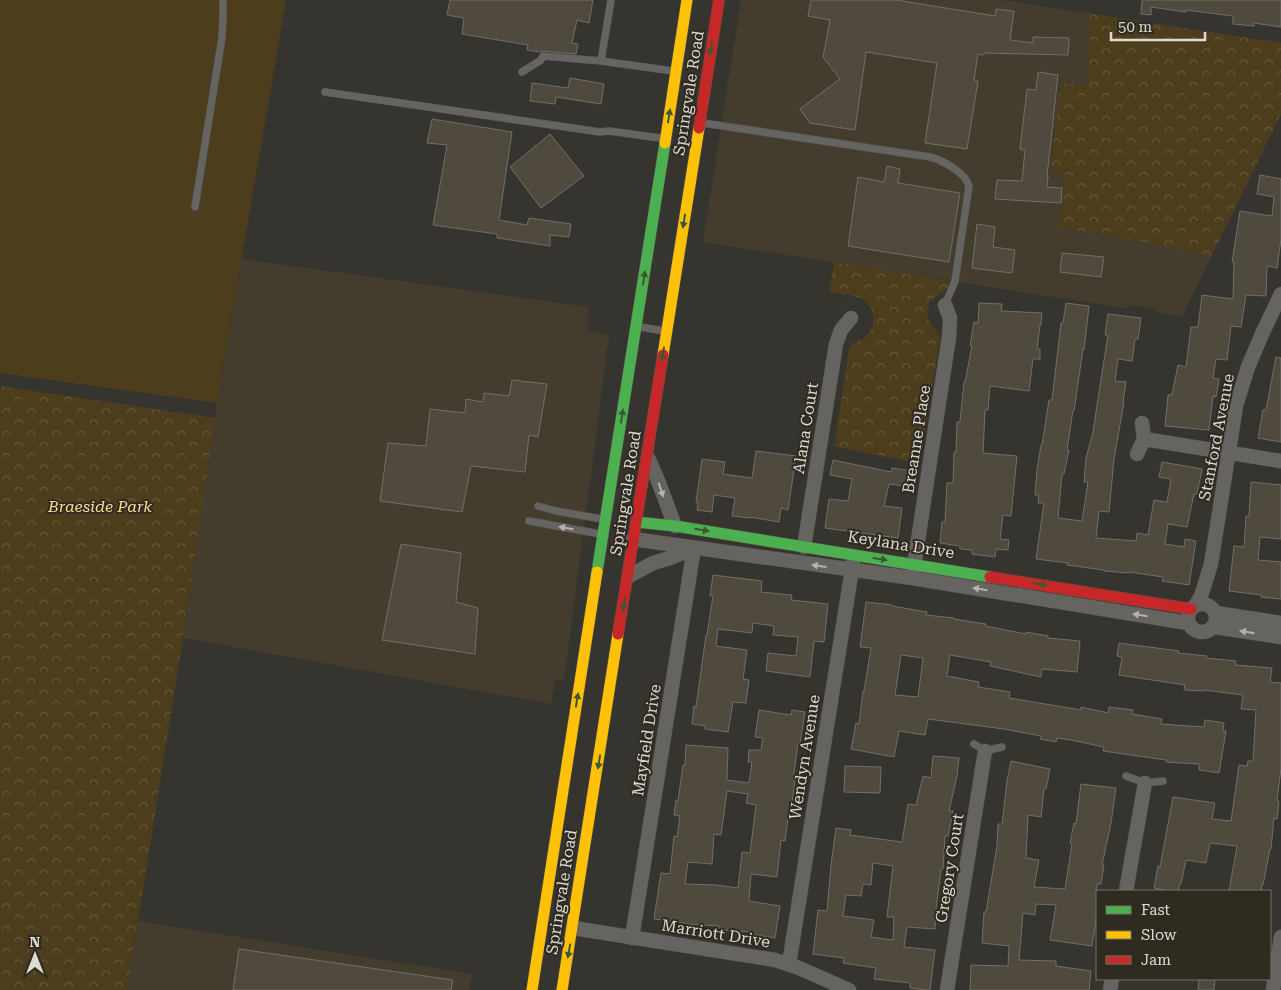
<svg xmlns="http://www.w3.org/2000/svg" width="1281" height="990" viewBox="0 0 1281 990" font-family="'Roboto Serif',serif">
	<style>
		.built { fill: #443d2d }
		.park { fill: url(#park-crowns) }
		.garden { fill: #4c3e1d }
		.building { fill: #4f4a3d; stroke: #716f6a; fill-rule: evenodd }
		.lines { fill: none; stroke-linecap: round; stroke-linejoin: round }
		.lane-casing { stroke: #54514d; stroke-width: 8 }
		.street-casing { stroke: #54514d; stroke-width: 15 }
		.fast-casing { stroke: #54514d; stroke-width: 12 }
		.slow-casing { stroke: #54514d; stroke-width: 12 }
		.jam-casing { stroke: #54514d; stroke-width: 12 }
		.lane { stroke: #666460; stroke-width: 7 }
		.street { stroke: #666460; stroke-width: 14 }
		.fast { stroke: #4caf50; stroke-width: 11 }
		.slow { stroke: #ffc107; stroke-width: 11 }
		.jam { stroke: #c62828; stroke-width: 11 }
		.oneway { fill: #3a5931 }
		.oneway2 { fill: #b4b1ab }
		.labels { text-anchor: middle; stroke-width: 4; stroke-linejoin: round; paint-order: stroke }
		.street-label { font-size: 16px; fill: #dedbd4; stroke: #302b21 }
		.park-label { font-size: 16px; font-style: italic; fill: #fcdb8f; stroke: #302b21 }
	</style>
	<defs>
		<pattern id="park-crowns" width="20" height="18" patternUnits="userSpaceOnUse" patternTransform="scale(1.25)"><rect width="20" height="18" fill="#4c3e1d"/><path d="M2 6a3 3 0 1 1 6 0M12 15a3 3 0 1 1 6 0" fill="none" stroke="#65593d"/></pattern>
	</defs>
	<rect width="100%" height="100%" fill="#36342e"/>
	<path class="built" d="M741,0H1003L1281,43V114L1182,317L1156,312V309L1130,305L1129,309L703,242Z
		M242,259L589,307L587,331L609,335L564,680L555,679L551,704L183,638L217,403Z
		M138,921L472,974L469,990H127Z"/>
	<path class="park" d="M1090,14L1281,43V114L1211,256L1134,240L1059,227L1066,175L1050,169L1061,83L1088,86Z
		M834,262L955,282L929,302L927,317L940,337L920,464L834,446L849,349C854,341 862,341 867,335C873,329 874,323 873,316C871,294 847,295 829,292Z
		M0,386L215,418L183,638L127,990H0Z"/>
	<path class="garden" d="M0,0H286L217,403L0,373Z"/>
	<path class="building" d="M450,0H593L589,23L577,20L572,43L578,44L576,54L543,51L540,52L527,50L528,45L462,34L464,18L447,15Z
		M811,0H896L995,16L996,9L1014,11L1010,40L1033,43V37L1069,38L1068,55L985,53L984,55L978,54L974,80L978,81L967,149L925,143L937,63L866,52L855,130L810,123L800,109L840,79L823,57L830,20L808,16Z
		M1142,0H1281V27L1254,23V26L1233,24V16L1186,10V12L1151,7V15L1141,14Z
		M1038,72L1058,75L1047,176H1048L1047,187L1062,188L1061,203L995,199L997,180L1022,181L1025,150L1020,149L1027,89L1036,90Z
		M570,78L604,84L601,104L556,97L555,104L530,101L532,83L568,88Z
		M432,119L512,132L499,220L527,225L529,218L571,224L569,237L550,235V246L497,238V234L433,225L447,145L427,143Z
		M550,134L584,176L541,208L510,167Z
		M887,166L900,169L898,183L960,193L949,262L848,246L858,177L884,182Z
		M1260,175L1281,179V239L1277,268L1267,266L1266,296L1246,295L1241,327L1231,326L1227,360L1216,359L1213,378L1219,379L1216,397L1213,396L1209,430L1165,426L1168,395H1172L1178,365L1186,367L1191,327H1198L1202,295L1233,299L1234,262H1232L1240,211L1272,216L1274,197L1257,194Z
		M977,224L995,227L993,247L1015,250L1012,273L972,268Z
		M1062,253L1104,257L1101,277L1060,272Z
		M979,303L1002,304L1001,311L1042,313L1041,325H1040L1037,349H1040V359H1033L1029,391L990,386L988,410H985L983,453L1017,456L1011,516L1003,515L1000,539L1009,540L1008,550L996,549L995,557L972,554V550L960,549V546L940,543L942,522H945L947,483H953L954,452H956L957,422H960L964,382H965L972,346H970L974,322L978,323Z
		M1066,303L1089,306L1084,350L1083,349L1074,411L1073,410L1067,450H1069L1064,474H1062L1058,518L1082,521L1088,482H1084L1086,458L1093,432L1099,392L1108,335H1105L1108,314L1141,318L1138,339H1135L1132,361L1118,359L1115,381L1126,382L1123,402H1124L1114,459L1109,512L1099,511L1096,538L1136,541L1137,533L1148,535L1154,500L1167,502L1171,479L1159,477L1162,462L1202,469L1197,494H1194L1187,527L1168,524L1165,544L1184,547L1185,539L1196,541L1189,585L1162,581L1163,577L1129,572V573L1104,571V570L1067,565L1068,563L1036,559L1044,503H1038L1039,495H1035L1037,470L1041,445H1042L1049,400H1052L1061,323H1063Z
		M1276,357L1281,358V442L1258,438L1263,410H1266Z
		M512,380L547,384L538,437L529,435L525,472L471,466L462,512L380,501L388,443L426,446L430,409L465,413L466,399L483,402L484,393L509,396Z
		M756,451L796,456L788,510L781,508L779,522L750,517V518L732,516L735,498L714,495L712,512L697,510L698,503L696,502L702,459L725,462L723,474L752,478Z
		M833,460L891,472L892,468L912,471L910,487L889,484L884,506L902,508L898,538L825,528L829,499L848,501L852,479L830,475Z
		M1251,482L1281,485V539L1260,537L1258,560L1281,562V599L1261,597V595L1229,591L1234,546L1244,547L1246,516H1249Z
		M401,544L461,553L456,602L478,608L475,654L382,640Z
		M713,575L762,581L761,592L792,595L791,600L828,604L824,642L814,641L810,677L766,671L768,653L796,656L798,637L773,635L774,626L753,623L752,633L718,629L716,646L747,650L743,679L749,680L746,703L733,702L728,732L705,729V726L692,724L694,706L696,707L706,635H707L713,596H710Z
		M866,602L892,605V606L927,612L926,615L954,618V619L986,624L985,626L1026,634V632L1048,636V638L1080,641L1077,672L1042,669L1041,677L990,666L991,662L950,655L947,676L979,682L978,687L1010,692L1009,698L1081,710V707L1108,713L1109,707L1133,710L1132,714L1162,719L1161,724L1204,727L1205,720L1224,723L1223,731H1226L1219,773L1199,770V764L1166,762V760L1103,751L1104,747L1071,740L1057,738L1056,742L1040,739L1041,736L1004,729L928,719L925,735L899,731L894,757L851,749L856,723L859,724L863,691H864L871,648L860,647ZM901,655L923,658L918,697L895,695Z
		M1119,643L1179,651L1178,653L1207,656L1206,658L1236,661L1235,665L1272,668L1270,682L1281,683V768L1277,801H1279L1277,819L1274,818L1271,849H1270L1263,885L1262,884L1261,891H1229L1237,846L1210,843L1206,863L1186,860L1181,884L1180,883L1178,891H1169L1154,888L1158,866L1160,867L1173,797L1215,803L1212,819L1231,821L1239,765L1247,766L1248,761H1253L1256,710L1241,709L1243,695L1204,690V691L1184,690L1185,685L1119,675L1122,657L1117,656Z
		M759,710L791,715L792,710L805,712L800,743H798L793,780H795L791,810H789L785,841L781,840L777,877L751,874L749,901L780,906L775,938L750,934L751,932L719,930V926L685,924V923L654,919L661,873L670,874L674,836L677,837L680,816L674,815L676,800L678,801L683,765H685L686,745L728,748L727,780L749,783L752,762H748L749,750H761L763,738L755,737ZM727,791L748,794L746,803L756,805L750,853L742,852L738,888L716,885L685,884L688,862L712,864L714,834L721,835Z
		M933,756L959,758L957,776L949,811H953L948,836H945L943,869H941L936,909L935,929L907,927L904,947L935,950L930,990H926L910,988V983L874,979L876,968L843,963L844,958L813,954L818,910L827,911L831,865L836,828L851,830L850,835L902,842L908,804L916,805L923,776L931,778ZM873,863L893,866L887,917H894L893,940L871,937L874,920L843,916L846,895L861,896L863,884L871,885Z
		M1011,761L1050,769L1046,789H1044L1041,817L1028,815L1026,858L1039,860L1034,887L1065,889L1072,844L1070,843L1074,823L1076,824L1081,784L1116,788L1111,823L1102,865H1104L1101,884H1097V919H1096L1092,946L1050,940L1056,905L1036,904L1035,915L1023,913L1019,960L1056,961V966L1091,971L1089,990H970L971,965L1008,966L1009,946L982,943L984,912H986L997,846L998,824H1002L1007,781Z
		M845,766L881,767L880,793L844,792Z
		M239,949L453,980L451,990H233Z
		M1199,979H1215L1214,990H1198Z"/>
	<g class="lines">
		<defs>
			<path id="lane" d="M601,61L611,0
				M522,72L541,60L543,56L601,61L673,71
				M325,92L600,132L609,131L660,138
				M703,123L930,157C942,160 966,173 969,186L955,281L945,305
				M195,207L222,37L223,17V0
				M640,327L664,331
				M538,506L556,511L602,519
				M529,521L600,534
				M974,744L985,751L1002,747
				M1126,776L1145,783L1163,781"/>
			<path id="street" d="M1144,439L1281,461
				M1137,454L1144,439L1142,423
				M648,458C659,480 666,503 675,526
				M633,539L912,578L1188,623
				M804,547L836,344L841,330L851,318
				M913,573L949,337L950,318L945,305
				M629,576L653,563L670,558L694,548
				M1188 618a14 14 0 1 1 28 0a14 14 0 1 1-28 0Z
				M1196,605L1201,596L1211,564L1236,406L1248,367L1262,334L1281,294
				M1216,613L1281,623
				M1214,627L1281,637
				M1126,891L1145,783
				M573,928L775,960L799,968L849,990
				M632,938L694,548
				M789,964L853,563
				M947,990L985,751
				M1110,990L1112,979
				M1273,990L1281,937"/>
			<path id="fast" d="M636,522L675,526L990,577
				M597,572L665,143"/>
			<path id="slow" d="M665,143L687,0
				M663,355L699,128
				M532,990L597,572
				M562,990L618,634"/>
			<path id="jam" d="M699,128L719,0
				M990,577L1191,609
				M618,634L663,355"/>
		</defs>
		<use href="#lane" class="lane-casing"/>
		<use href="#street" class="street-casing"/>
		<use href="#fast" class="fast-casing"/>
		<use href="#slow" class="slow-casing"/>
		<use href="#jam" class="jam-casing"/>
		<use href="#lane" class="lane"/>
		<use href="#street" class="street"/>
		<use href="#fast" class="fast"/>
		<use href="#slow" class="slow"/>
		<use href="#jam" class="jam"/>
	</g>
	<defs><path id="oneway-solid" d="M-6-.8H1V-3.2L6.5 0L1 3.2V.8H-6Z" transform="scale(1.25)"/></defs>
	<g class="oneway">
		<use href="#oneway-solid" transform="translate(711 48) rotate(99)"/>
		<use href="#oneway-solid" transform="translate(669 116) rotate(-81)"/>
		<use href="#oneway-solid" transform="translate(684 221) rotate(99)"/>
		<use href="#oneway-solid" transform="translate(644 278) rotate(-81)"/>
		<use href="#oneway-solid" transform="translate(663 354) rotate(98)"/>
		<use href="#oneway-solid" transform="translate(622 416) rotate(-81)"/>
		<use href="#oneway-solid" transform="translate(702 530) rotate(9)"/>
		<use href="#oneway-solid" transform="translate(880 559) rotate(8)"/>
		<use href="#oneway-solid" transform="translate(1040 584) rotate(9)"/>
		<use href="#oneway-solid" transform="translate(624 604) rotate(99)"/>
		<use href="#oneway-solid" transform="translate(577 700) rotate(-81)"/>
		<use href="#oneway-solid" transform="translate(599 762) rotate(99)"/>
		<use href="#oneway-solid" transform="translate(569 951) rotate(100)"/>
	</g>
	<g class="oneway2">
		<use href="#oneway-solid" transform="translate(661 490) rotate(71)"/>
		<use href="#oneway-solid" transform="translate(566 528) rotate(-170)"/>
		<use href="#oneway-solid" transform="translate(819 566) rotate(-172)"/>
		<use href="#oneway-solid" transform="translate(980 589) rotate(-171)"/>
		<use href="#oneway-solid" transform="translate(1140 615) rotate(-171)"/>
		<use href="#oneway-solid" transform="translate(1247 632) rotate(-171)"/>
	</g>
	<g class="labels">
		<g class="street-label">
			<text transform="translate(688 93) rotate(-81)" y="6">Springvale Road</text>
			<text transform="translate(805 428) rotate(-81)" y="6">Alana Court</text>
			<text transform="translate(1216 437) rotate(-79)" y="6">Stanford Avenue</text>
			<text transform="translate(916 439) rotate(-81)" y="6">Breanne Place</text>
			<text transform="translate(625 493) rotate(-81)" y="6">Springvale Road</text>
			<text transform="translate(901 544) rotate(9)" y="6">Keylana Drive</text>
			<text transform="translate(646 740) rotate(-81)" y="6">Mayfield Drive</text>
			<text transform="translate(804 757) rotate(-81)" y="6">Wendyn Avenue</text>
			<text transform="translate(949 868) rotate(-81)" y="6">Gregory Court</text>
			<text transform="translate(561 892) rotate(-81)" y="6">Springvale Road</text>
			<text transform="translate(716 933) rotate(9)" y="6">Marriott Drive</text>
		</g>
		<g class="park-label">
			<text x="100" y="512">Braeside Park</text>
		</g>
	</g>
	<rect x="1096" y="890" width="175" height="90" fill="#302b21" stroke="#767169"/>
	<rect x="1106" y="906" width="25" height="8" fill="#4caf50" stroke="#767169"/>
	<text x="1141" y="915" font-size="15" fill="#dedbd4">Fast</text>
	<rect x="1106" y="931" width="25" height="8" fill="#ffc107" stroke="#767169"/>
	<text x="1141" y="940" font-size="15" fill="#dedbd4">Slow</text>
	<rect x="1106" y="956" width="25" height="8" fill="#c62828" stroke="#767169"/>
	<text x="1141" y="965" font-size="15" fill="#dedbd4">Jam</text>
	<g transform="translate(35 955)" stroke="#302b21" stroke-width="4" paint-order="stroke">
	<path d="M0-4L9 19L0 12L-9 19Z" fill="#dedbd4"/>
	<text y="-8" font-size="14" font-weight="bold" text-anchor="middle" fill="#dedbd4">N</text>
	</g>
	<path d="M1111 32v8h94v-8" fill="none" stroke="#dedbd4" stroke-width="2.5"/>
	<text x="1118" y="32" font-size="15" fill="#dedbd4" stroke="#302b21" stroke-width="4" paint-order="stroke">50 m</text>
</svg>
